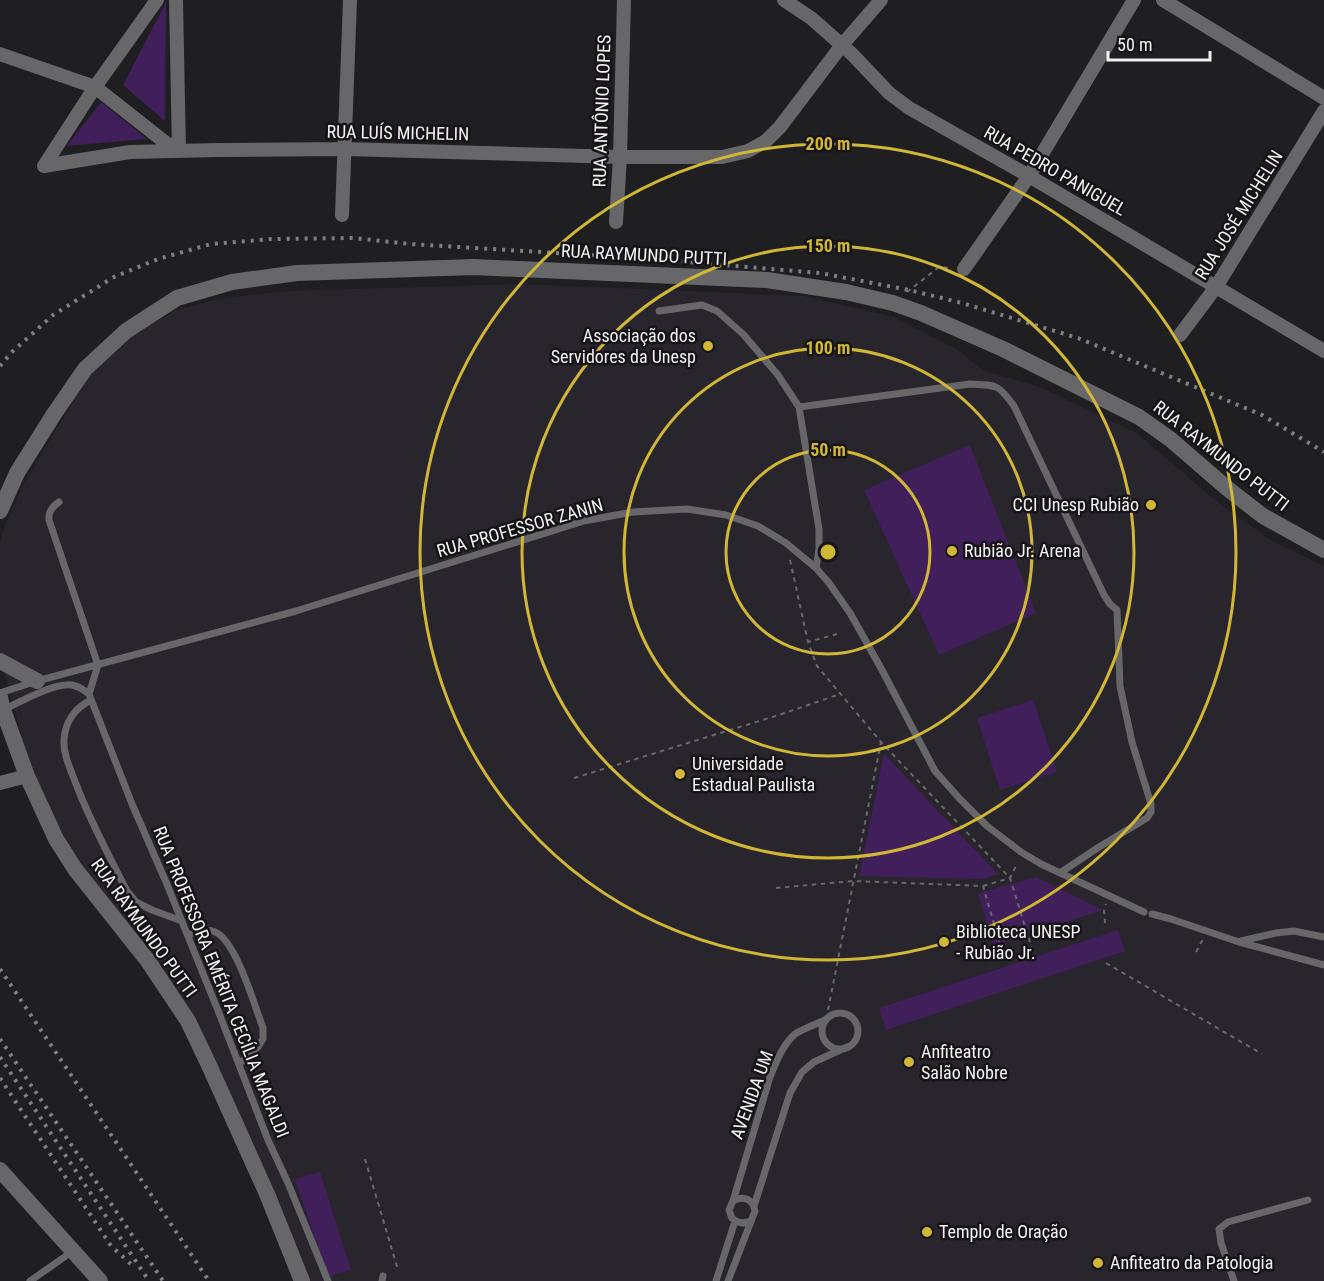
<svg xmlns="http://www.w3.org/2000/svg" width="1324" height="1281" viewBox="0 0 1324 1281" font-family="'Roboto Condensed',sans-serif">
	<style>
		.built { fill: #29252d }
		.green { fill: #401f5a }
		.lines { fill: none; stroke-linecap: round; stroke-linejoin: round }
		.path { stroke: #69686a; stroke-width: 2; stroke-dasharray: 4.5 4.5; stroke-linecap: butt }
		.service { stroke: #676669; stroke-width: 7 }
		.minor { stroke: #676669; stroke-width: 14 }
		.tertiary { stroke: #676669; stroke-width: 16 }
		.rail { stroke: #807f81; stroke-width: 4; stroke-dasharray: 3 6; stroke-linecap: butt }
		.ring { fill: none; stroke: #d1b736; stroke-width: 3 }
		.poi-dot { fill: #d1b736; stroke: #161417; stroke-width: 2 }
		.labels { text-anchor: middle; stroke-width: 5; stroke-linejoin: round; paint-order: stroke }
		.street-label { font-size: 18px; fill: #f2f1f3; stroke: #161417 }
		.poi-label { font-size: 18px; fill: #f2f1f3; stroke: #161417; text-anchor: start }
		.centre { fill: #d1b736; stroke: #161417; stroke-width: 3 }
		.ring-label { font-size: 18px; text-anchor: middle; font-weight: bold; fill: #d1b736; stroke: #161417; stroke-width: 5; stroke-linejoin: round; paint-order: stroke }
	</style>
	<rect width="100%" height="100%" fill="#1f1e20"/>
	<path class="built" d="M521,284L804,296L894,317L955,348L983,370L1043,388L1136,433L1219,503L1269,539L1324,566V1281H308L215,1063L59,831L46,804L24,744L0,657V544L3,530L22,487L91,372L130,337L176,310L218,299L287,291Z"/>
	<path class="green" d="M166,2L165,121L123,85Z
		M101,102L147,139L67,146Z
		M970,445L1036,613L939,655L864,490Z
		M1033,700L1057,772L1000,790L977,718Z
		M884,754L998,874L983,879L859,876Z
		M1036,877L1103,910L993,946L978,893Z
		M1118,930L1125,951L886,1030L879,1008Z
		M320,1172L351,1270L328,1277L295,1179Z"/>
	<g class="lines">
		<path class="path" d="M907,292L939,267L952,268
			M790,560L808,642
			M837,634L808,642L817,666L881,742L1010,878L1032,949
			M574,778L782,714L840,694
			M983,886L1010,878L1017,864
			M776,888L853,881L983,886L1004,958
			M1105,923L1104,910L1106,904
			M1196,952L1203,939
			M1106,963L1262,1054
			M828,1010L881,742
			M365,1159L398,1270"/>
		<path class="service" d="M659,311L702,305L717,311L743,334L778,375L799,407L819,529V549L816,568
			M799,407L970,384C997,385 998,384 1014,406L1104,595L1110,604L1117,610L1120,686L1132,742L1151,804V812L1147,818L1099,847L1060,873
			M59,502C53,506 48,512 49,520L98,665
			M0,693L37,681L296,611L584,521L633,512L687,509L726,515L758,526L786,543L816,568L829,583L850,613L882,670L935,771L959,798L987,826L1021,852L1041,864L1144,912
			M89,694L132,804L166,882L219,1013L268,1140L288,1183L328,1281
			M89,694L98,665
			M91,700C75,708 65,722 64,740C63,755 71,770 76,784C90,821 109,856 127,891L136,902L152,910L182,921
			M3,710C20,702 53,683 72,685C78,686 84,690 89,694
			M1152,914L1171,919L1239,942L1324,965
			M188,935C195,933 208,928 215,932C236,940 255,1007 263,1028V1039L258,1047L239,1064
			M1241,941L1276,933L1294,931L1324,937
			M822 1031a18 18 0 1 1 36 0a18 18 0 1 1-36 0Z
			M733,1201L770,1077C776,1063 783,1044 795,1034C804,1028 817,1024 827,1019
			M754,1206L790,1093L802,1072L814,1062L847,1047
			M30,1281L73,1251
			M382,1281L383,1276
			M716,1281L735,1221
			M728,1281L755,1211C753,1199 743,1195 733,1201L729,1210L732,1218C738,1224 744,1224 751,1221
			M1234,1281L1221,1243L1219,1229L1228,1222L1308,1200"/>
		<path class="minor" d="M157,0L95,87L44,166L130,152L219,150L345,149L620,157H722L748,151L766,141L780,127L842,45L881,0
			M176,0L179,151
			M784,0L811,18L852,54L889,93L909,108L1029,176L1324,351
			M1163,0L1324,98
			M0,54L95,87L166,143L179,151
			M342,215L350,0
			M616,222L620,157L624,0
			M964,269L1029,176L1134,0
			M1180,335L1216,287L1324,111
			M0,783L27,776"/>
		<path class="tertiary" d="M0,511L17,473L54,414L85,369L126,331L177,298L232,282L297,273L473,267L767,280L846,292L893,303L921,313L1003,349L1139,417L1170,439L1228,489L1263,516L1324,550
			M0,661L37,681
			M0,697L2,707L27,776L56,839L75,869L148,961L188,1021L208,1063L267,1194L302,1281
			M0,1170L100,1281"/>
		<path class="rail" d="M0,366L12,352L53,315L114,277L158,259L211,244L271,239L353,238L410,244L638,258L820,273L909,290L962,303L1078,338L1262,415L1324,452
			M0,969L209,1281
			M0,1039L163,1281
			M0,1057L147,1278
			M0,1078L111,1246L133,1266"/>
	</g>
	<g class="ring">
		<circle cx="828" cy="552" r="102"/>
		<circle cx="828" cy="552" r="204"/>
		<circle cx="828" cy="552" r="306"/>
		<circle cx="828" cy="552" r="408"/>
	</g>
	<g class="poi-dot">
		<circle cx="708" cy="346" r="6"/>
		<circle cx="1151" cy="505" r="6"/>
		<circle cx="952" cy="551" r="6"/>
		<circle cx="680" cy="774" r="6"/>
		<circle cx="944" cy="942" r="6"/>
		<circle cx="909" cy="1062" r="6"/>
		<circle cx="927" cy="1232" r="6"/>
		<circle cx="1098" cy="1263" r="6"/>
	</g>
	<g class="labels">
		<g class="street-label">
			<text transform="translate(602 111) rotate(-88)" y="6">RUA ANTÔNIO LOPES</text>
			<text transform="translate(398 133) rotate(1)" y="6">RUA LUÍS MICHELIN</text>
			<text transform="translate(1055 171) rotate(30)" y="6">RUA PEDRO PANIGUEL</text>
			<text transform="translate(1239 215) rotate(-58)" y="6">RUA JOSÉ MICHELIN</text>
			<text transform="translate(644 255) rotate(3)" y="6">RUA RAYMUNDO PUTTI</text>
			<text transform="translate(1221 456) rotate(38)" y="6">RUA RAYMUNDO PUTTI</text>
			<text transform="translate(520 528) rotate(-16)" y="6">RUA PROFESSOR ZANIN</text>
			<text transform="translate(144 928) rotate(54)" y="6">RUA RAYMUNDO PUTTI</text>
			<text transform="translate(221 982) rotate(68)" y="6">RUA PROFESSORA EMÉRITA CECÍLIA MAGALDI</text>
			<text transform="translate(752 1095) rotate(-70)" y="6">AVENIDA UM</text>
		</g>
		<g class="poi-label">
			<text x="696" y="342" text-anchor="end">Associação dos<tspan x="696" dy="21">Servidores da Unesp</tspan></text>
			<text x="1139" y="511" text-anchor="end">CCI Unesp Rubião</text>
			<text x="964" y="557">Rubião Jr. Arena</text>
			<text x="692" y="770">Universidade<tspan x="692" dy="21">Estadual Paulista</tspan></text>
			<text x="956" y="938">Biblioteca UNESP<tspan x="956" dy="21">- Rubião Jr.</tspan></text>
			<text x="921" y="1058">Anfiteatro<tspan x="921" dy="21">Salão Nobre</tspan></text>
			<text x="939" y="1238">Templo de Oração</text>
			<text x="1110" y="1269">Anfiteatro da Patologia</text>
		</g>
	</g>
	<circle cx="828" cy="552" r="9" class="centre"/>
	<g class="ring-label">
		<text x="828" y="150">200 m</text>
		<text x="828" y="252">150 m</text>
		<text x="828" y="354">100 m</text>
		<text x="828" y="456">50 m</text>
	</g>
	<path d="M1108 51v9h102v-9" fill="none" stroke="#f2f1f3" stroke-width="3"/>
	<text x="1117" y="51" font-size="18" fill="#f2f1f3" stroke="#161417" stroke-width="4.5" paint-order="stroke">50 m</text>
</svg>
